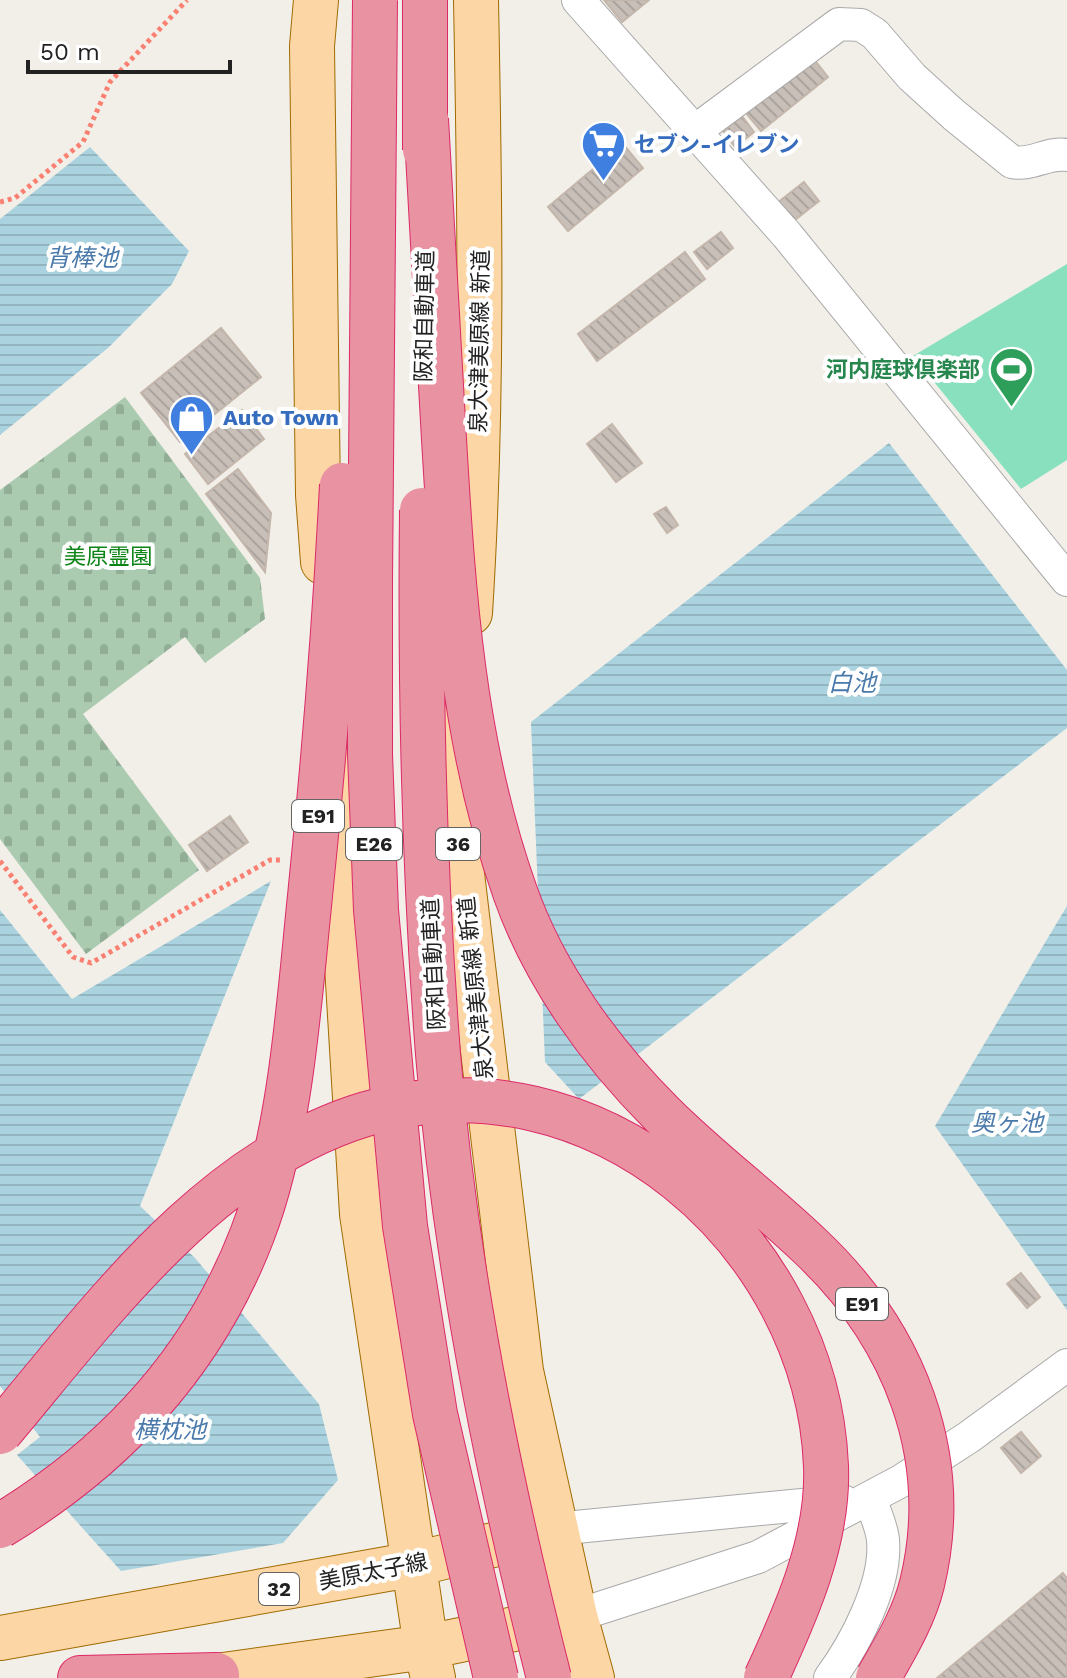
<svg xmlns="http://www.w3.org/2000/svg" width="1067" height="1678" viewBox="0 0 1067 1678" font-family="'Work Sans','Noto Sans JP',sans-serif">
	<style>
		.cemetery { fill: url(#cemetery-stones) }
		.pitch { fill: #88e0be }
		.water { fill: url(#water-rules) }
		.building { fill: url(#building-back-hatch); stroke: #c4b6ab; stroke-width: 2 }
		.lines { fill: none; stroke-linecap: round; stroke-linejoin: round }
		.minor-casing { stroke: #a9a9a9; stroke-width: 34 }
		.primary-casing { stroke: #a06b00; stroke-width: 46 }
		.motorway-casing { stroke: #dc2a67; stroke-width: 46 }
		.path { stroke: #fa8072; stroke-width: 5; stroke-dasharray: 4 4; stroke-linecap: butt }
		.minor { stroke: #fff; stroke-width: 32 }
		.primary { stroke: #fcd6a4; stroke-width: 44 }
		.motorway { stroke: #e892a2; stroke-width: 44 }
		.motorway-bridge-casing { stroke: #dc2a67; stroke-width: 46; stroke-linecap: butt }
		.motorway-bridge { stroke: #e892a2; stroke-width: 44 }
		.labels { text-anchor: middle; stroke-width: 8; stroke-linejoin: round; paint-order: stroke }
		.shield { fill: #fff; stroke: #646464; stroke-width: 2 }
		.shield-label { font-size: 20px; font-weight: bold; fill: #222 }
		.shop-label { font-size: 22px; font-weight: bold; fill: #366cbe; stroke: #fff; text-anchor: start }
		.street-label { font-size: 22px; fill: #222; stroke: #fff }
		.leisure-label { font-size: 22px; font-weight: bold; fill: #27864d; stroke: #fff; text-anchor: end }
		.park-label { font-size: 22px; fill: #0c8416; stroke: #fff }
		.water-label { font-size: 24px; font-style: italic; fill: #4a7aab; stroke: #fff }
	</style>
	<defs>
		<pattern id="cemetery-stones" width="16" height="16" patternUnits="userSpaceOnUse" patternTransform="scale(2)"><rect width="16" height="16" fill="#aacbaf"/><path d="M2 7V4a2 2 0 0 1 4 0v3zM10 15v-3a2 2 0 0 1 4 0v3z" fill="#92ae96"/></pattern>
		<pattern id="water-rules" width="6" height="5" patternUnits="userSpaceOnUse" patternTransform="scale(2)"><rect width="6" height="5" fill="#aad3df"/><path d="M0 2.5h6" fill="none" stroke="#92b5bf"/></pattern>
		<pattern id="building-back-hatch" width="6" height="6" patternUnits="userSpaceOnUse" patternTransform="scale(2)"><rect width="6" height="6" fill="#c7bfb8"/><path d="M-1 5l2 2M0 0l6 6M5-1l2 2" fill="none" stroke="#aba49e"/></pattern>
	</defs>
	<rect width="100%" height="100%" fill="#f2efe9"/>
	<path class="cemetery" d="M125,397L260,578L265,619L205,663L185,637L83,714L199,870L86,954L0,839V490Z"/>
	<path class="pitch" d="M1067,264V460L1021,489L913,356Z"/>
	<path class="water" d="M90,147L189,251L172,284L108,348L0,435V219Z
		M889,443L1067,670V728L579,1099L545,1062L531,722Z
		M271,881L140,1206L195,1258L319,1404L338,1480L283,1543L121,1571L17,1455L40,1437L0,1386V910L72,999Z
		M1067,906V1310L935,1126Z"/>
	<path class="building" d="M604,0H649L622,22Z
		M813,58L828,77L761,131L745,112Z
		M742,116L754,132L735,147L723,131Z
		M623,144L643,168L568,231L548,207Z
		M804,182L819,201L791,223L776,204Z
		M721,232L733,248L707,269L694,252Z
		M685,252L705,279L597,361L578,334Z
		M221,328L261,377L180,442L141,393Z
		M242,410L264,439L208,484L185,454Z
		M612,424L642,463L616,482L587,444Z
		M238,469L271,513L265,572L206,494Z
		M666,507L678,525L667,533L654,514Z
		M230,816L248,842L207,871L189,845Z
		M1021,1273L1040,1297L1027,1308L1007,1284Z
		M1021,1432L1041,1456L1021,1473L1001,1448Z
		M1063,1573L1067,1578V1678H937Z"/>
	<g class="lines">
		<defs>
			<path id="minor" d="M578,0L787,235L1067,580
				M695,131L839,24L861,25L875,34L912,77L954,115L1012,162C1032,166 1047,152 1067,155
				M555,1529L843,1501
				M575,1616L758,1557L901,1481L969,1437L1067,1365
				M830,1678C855,1644 887,1584 883,1540C882,1527 874,1511 870,1498"/>
			<path id="primary" d="M316,0L312,46L318,495L323,562
				M470,613C483,409 480,204 476,0
				M463,714L456,823L521,1371L575,1616L592,1678
				M335,767L362,1214L426,1647L433,1678
				M0,1638L415,1564L551,1531
				M202,1678L426,1647L573,1617"/>
			<path id="motorway" d="M80,1678L217,1675"/>
		</defs>
		<use href="#minor" class="minor-casing"/>
		<use href="#primary" class="primary-casing"/>
		<use href="#motorway" class="motorway-casing"/>
		<path class="path" d="M0,202L15,198L83,142L110,82L187,0
			M0,861L73,957L91,963L270,860H280"/>
		<use href="#minor" class="minor"/>
		<use href="#primary" class="primary"/>
		<use href="#motorway" class="motorway"/>
		<defs>
			<path id="motorway-bridge" d="M375,0L370,583V754L376,910L405,1226L435,1414L496,1678
				M426,119C432,226 438,333 444,439C453,593 463,746 515,892C544,975 600,1052 662,1114C709,1161 763,1201 811,1247C904,1335 953,1456 922,1584C914,1617 895,1648 878,1678
				M425,150V0
				M422,510C420,692 424,873 438,1054C455,1264 497,1474 549,1678
				M0,1432C101,1312 209,1161 366,1114C594,1046 817,1240 826,1466C829,1540 796,1613 766,1678
				M0,1526C116,1456 203,1362 252,1235C291,1135 299,1002 310,896C324,759 335,622 342,485"/>
		</defs>
		<use href="#motorway-bridge" class="motorway-bridge-casing"/>
		<use href="#motorway-bridge" class="motorway-bridge"/>
	</g>
	<defs>
		<symbol id="supermarket-pin" viewBox="-11 -11 22 30"><path d="M0 17L-7.5 6A9.5 9.5 0 1 1 7.5 6Z" fill="#3f7fe0" stroke="#fff"/><path d="M-6-5.5h2.5l.6 2H6L4.5 2H-2.5L-4.4-4H-6ZM-1.5 3.2a1.3 1.3 0 1 0 .1 0ZM3 3.2a1.3 1.3 0 1 0 .1 0Z" fill="#fff"/></symbol>
		<symbol id="stadium-pin" viewBox="-11 -11 22 30"><path d="M0 17L-7.5 6A9.5 9.5 0 1 1 7.5 6Z" fill="#2e9e5b" stroke="#fff"/><path d="M0-5a6.5 5 0 1 0 0 10a6.5 5 0 1 0 0-10ZM-3.5-1.8h7v3.6h-7Z" fill="#fff"/></symbol>
		<symbol id="shop-pin" viewBox="-11 -11 22 30"><path d="M0 17L-7.5 6A9.5 9.5 0 1 1 7.5 6Z" fill="#3f7fe0" stroke="#fff"/><path d="M-5-2.5h2.3a2.7 3.5 0 0 1 5.4 0H5L5.5 6h-11ZM-1.5-2.5h3a1.5 2.3 0 0 0-3 0Z" fill="#fff"/></symbol>
	</defs>
	<g fill-rule="evenodd">
		<use href="#supermarket-pin" x="578" y="118" width="51" height="69"/>
		<use href="#stadium-pin" x="986" y="344" width="51" height="69"/>
		<use href="#shop-pin" x="166" y="392" width="51" height="69"/>
	</g>
	<g class="labels">
		<g class="shield">
			<rect x="292" y="800" width="52" height="32" rx="6"/>
			<rect x="346" y="828" width="56" height="32" rx="6"/>
			<rect x="436" y="828" width="44" height="32" rx="6"/>
			<rect x="836" y="1288" width="52" height="32" rx="6"/>
			<rect x="259" y="1573" width="40" height="32" rx="6"/>
		</g>
		<g class="shield-label">
			<text x="318" y="823">E91</text>
			<text x="374" y="851">E26</text>
			<text x="458" y="851">36</text>
			<text x="862" y="1311">E91</text>
			<text x="279" y="1596">32</text>
		</g>
		<g class="shop-label">
			<text x="634" y="152">セブン-イレブン</text>
			<text x="223" y="425">Auto Town</text>
		</g>
		<g class="street-label">
			<text transform="translate(424 316) rotate(-89)" y="8">阪和自動車道</text>
			<text transform="translate(479 341) rotate(-89)" y="8">泉大津美原線 新道</text>
			<text transform="translate(433 964) rotate(-93)" y="8">阪和自動車道</text>
			<text transform="translate(475 988) rotate(-96)" y="8">泉大津美原線 新道</text>
			<text transform="translate(373 1571) rotate(-11)" y="8">美原太子線</text>
		</g>
		<g class="leisure-label">
			<text x="980" y="377">河内庭球倶楽部</text>
		</g>
		<g class="park-label">
			<text x="108" y="564">美原霊園</text>
		</g>
		<g class="water-label">
			<text x="82" y="266">背棒池</text>
			<text x="852" y="691">白池</text>
			<text x="1007" y="1131">奥ヶ池</text>
			<text x="170" y="1438">横枕池</text>
		</g>
	</g>
	<path d="M28 60v12h202v-12" fill="none" stroke="#222222" stroke-width="4"/>
	<text x="40" y="60" font-size="24" fill="#222222" stroke="#ffffff" stroke-width="6" paint-order="stroke">50 m</text>
</svg>
